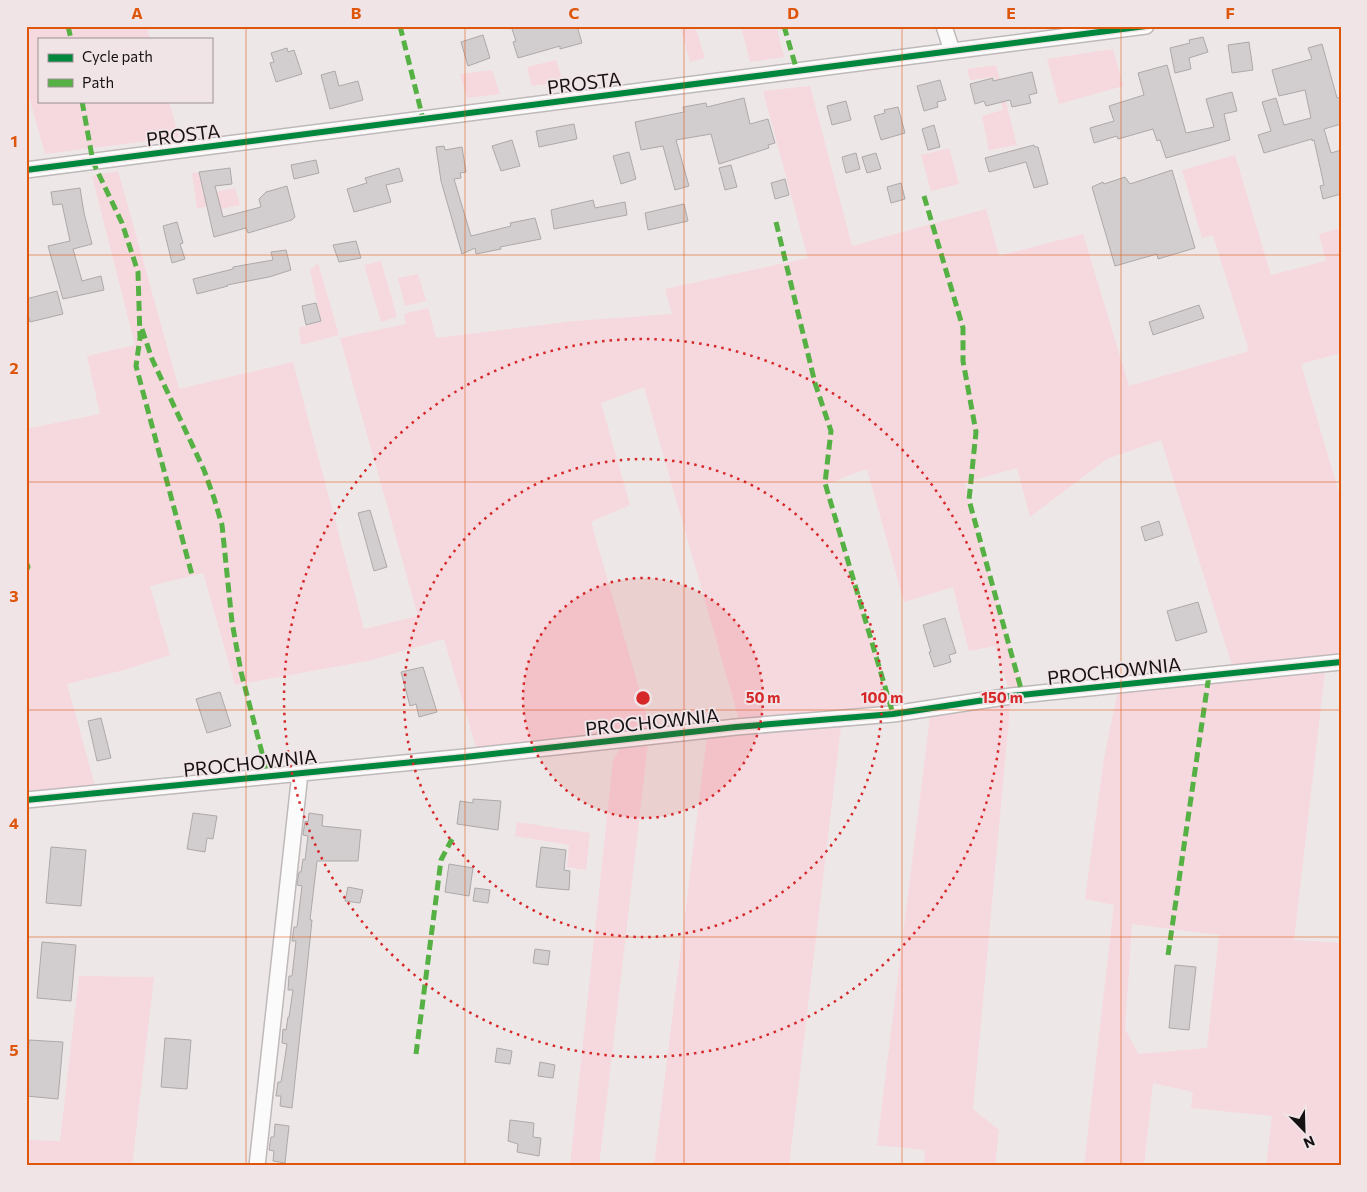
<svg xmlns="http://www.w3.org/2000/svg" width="1367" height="1192" viewBox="0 0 1367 1192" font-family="Commissioner,sans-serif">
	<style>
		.green { fill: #f6d8df; fill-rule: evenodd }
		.building { fill: #d2cdce; stroke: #aea9a9 }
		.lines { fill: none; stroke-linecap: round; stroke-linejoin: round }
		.street-casing { stroke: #bfb9ba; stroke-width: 18 }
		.street { stroke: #fcfbfc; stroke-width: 15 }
		.quiet { stroke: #55b144; stroke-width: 5; stroke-dasharray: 10 5; stroke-linecap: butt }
		.cycleway-casing { stroke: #f1e4e7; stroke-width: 9 }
		.cycleway { stroke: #00873e; stroke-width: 6 }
		.grid { fill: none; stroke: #de550c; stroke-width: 1; stroke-opacity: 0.55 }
		.ring { fill: none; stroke: #d62828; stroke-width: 2.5; stroke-dasharray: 2.5 5 }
		.labels { text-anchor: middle; stroke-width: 4; stroke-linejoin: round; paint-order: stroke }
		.street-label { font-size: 19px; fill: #161213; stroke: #f1e4e7 }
		.centre { fill: #d62828; stroke: #f1e4e7; stroke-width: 2.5 }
		.ring-label { font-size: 15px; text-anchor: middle; font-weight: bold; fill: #d62828; stroke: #f1e4e7; stroke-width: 4; stroke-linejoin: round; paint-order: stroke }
		.neatline { fill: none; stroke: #de550c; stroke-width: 2 }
		.grid-label { font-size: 16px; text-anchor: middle; font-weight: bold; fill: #de550c }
	</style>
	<rect width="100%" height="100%" fill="#eee7e8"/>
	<path class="green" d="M26,26H146L150,39H39V101H169L179,137L45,154L26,86Z
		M680,26H695L705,58L690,62Z
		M741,26H776L784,57L750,62Z
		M1113,49L1123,86L1059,104L1047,59Z
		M556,60L563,82L532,86L527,67Z
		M996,65L1017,145L989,150L982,116L1003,110L995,77L970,80L967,69Z
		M492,70L500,94L467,98L460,74Z
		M810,86L852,246L986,209L999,256L1083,234L1129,386L1249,351L1213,235L1202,238L1182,170L1235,155L1271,275L1326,261L1319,234L1341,228V353L1301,364L1341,500V656L1232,665L1161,440L1107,459L1030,517L1017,468L964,483L1023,692L1010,693L995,646L969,651L953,587L904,602L867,469L826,484L892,709L740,723L644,387L601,403L630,505L591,522L652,734L477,750L444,639L372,660L235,685L203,573L150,586L170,655L124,670L67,684L95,786L26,792V429L100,414L87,356L135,345L92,176L118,171L179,389L293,362L364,629L418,616L340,338L406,324L404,314L428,308L436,338L575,321L672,314L665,289L808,258L763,91Z
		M949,148L959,184L931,191L921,155Z
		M199,172L203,195L235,188L240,205L221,209L219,203L197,209L192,173Z
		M381,261L397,317L381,322L364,265Z
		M318,263L339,335L301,345L299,328L321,321L310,270Z
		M418,274L426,301L405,306L398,278Z
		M1326,663L1294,940L1341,943V1166H1266L1272,1116L1191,1108L1193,1092L1153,1083L1144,1166H1084L1114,905L1085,899L1104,758L1119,686ZM1132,924L1219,935L1207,1048L1138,1054L1125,1029Z
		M1011,696L973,1109L999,1130L995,1166H924L925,1150L877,1145L931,709Z
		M842,718L789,1166H654L707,736Z
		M648,744L599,1166H570L613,760L620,748Z
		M517,822L590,833L586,870L567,867L569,845L515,836Z
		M79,976L154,977L132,1166H26V1140L60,1141Z"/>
	<path class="building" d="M511,26H577L582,43L560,49V46L518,58L513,42L516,41Z
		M483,35L490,58L468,66L461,42Z
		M1203,37L1208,52L1189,58L1191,69L1175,73L1170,48L1190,43L1189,40Z
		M1249,42L1253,70L1232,73L1228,45Z
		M1322,44L1337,98L1341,97V124L1324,129L1331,153L1341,150V194L1323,199L1320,186L1324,185L1314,140L1312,141V139L1264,153L1258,135L1271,131L1262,102L1276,98L1284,125L1311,118L1305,90L1279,96L1272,70L1312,59L1308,48Z
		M287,48L288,52L294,50L302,74L276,82L270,63L274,62L271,53Z
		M1167,65L1186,133L1214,127L1206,99L1232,92L1237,111L1224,114L1230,140L1166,158L1160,140L1157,141L1153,129L1118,139L1117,136L1094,143L1090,128L1114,121L1109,106L1144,95L1138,73Z
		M335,71L339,86L358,81L363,100L330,109L321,75Z
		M1032,72L1037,93L1029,95L1031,103L1012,107L1010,100L986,106L984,101L975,104L970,84L993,78V81Z
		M940,80L946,100L937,102L938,107L924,111L917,86Z
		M744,98L750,124L768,119L775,143L768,145L769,148L719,164L711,134L676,140L689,186L675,190L663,146L641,150L635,122L684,112L683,107L706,103L707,107Z
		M846,101L851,120L832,125L827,106Z
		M898,107L905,133L881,140L874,116L885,113L884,110Z
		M574,124L577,139L539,147L536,131Z
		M934,125L940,147L928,150L922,129Z
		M512,140L520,166L501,171L492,146Z
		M1034,145L1035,147H1038L1048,184L1034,188L1026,162L989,172L985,158Z
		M444,146L445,150L462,147L466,172L460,173L461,178L454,179L471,236L511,226L510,223L535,218L541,239L500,247L501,249L476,254L475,248L462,254L441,181L436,147Z
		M629,152L636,179L621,184L613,156Z
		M856,153L860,169L846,173L842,157Z
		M876,153L881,169L867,173L862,157Z
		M316,160L319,173L294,179L291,165Z
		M731,165L737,187L725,190L719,168Z
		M230,168L232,184L215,186L223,217L261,207L259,199L266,192L287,186L295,217L292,220L248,233L246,228L214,237L199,172Z
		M399,168L403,181L386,185L391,202L354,212L347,189L367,183L365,178Z
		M1172,170L1195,248L1158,259L1157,254L1115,266L1092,187L1103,182L1104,184L1125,177L1130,184Z
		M785,179L789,195L775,199L771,183Z
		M901,183L905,199L891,203L887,187Z
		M80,188L84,213L92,244L73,249L82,281L101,276L104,290L63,299L48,246L70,241L62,204L53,205L51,192Z
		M593,200L595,208L625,202L627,215L554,229L551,210Z
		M684,204L688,221L648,230L645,213Z
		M177,222L183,243L180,244L185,259L172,263L163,226Z
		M356,241L361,258L339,262L333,245Z
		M286,250L291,270L269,277L227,285L228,286L197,294L193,279L233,269V267L273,260L271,252Z
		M57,291L63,314L30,322L26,307V299Z
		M316,303L321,321L306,325L302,306Z
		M1199,305L1204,318L1153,335L1149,322Z
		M370,510L387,567L374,571L358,513Z
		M1159,521L1163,535L1145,541L1141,527Z
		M1198,602L1207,632L1176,641L1167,611Z
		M945,618L956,653L949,655L951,662L934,667L929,652H931L923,625Z
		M423,667L437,712L419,717L416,704L410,706L401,672Z
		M220,692L231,726L207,733L196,699Z
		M101,718L111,758L97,761L88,721Z
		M473,799L501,801L498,830L457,824L460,801L473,803Z
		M193,813L217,816L213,839L207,838L205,852L187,849Z
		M309,813L323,815L322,826L361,830L358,861H317L310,920H312L307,969L292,1108L280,1106L281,1096H276L278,1082H281L283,1070L287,1044L282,1043L283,1029L286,1030L288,1017H289L293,990H288L289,976H292L296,941H292L294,927H297L302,886L297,885L299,872H301L303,859L305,860L308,836L303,835L305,821L308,822Z
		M51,847L86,850L81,906L46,903Z
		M541,847L566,850L564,870L570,871L569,890L536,887Z
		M449,864L473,868L469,896L445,892Z
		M348,887L363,890L360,903L345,901Z
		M475,888L490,890L488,903L473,901Z
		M42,942L76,945L71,1001L37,998Z
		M535,949L550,951L548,965L533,963Z
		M1175,965L1196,967L1189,1030L1169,1028Z
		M165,1038L191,1040L187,1089L161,1087Z
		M29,1040L63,1042L58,1099L26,1096Z
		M497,1048L512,1051L510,1064L495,1062Z
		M540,1062L555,1065L553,1078L538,1076Z
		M510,1120L534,1123L533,1137L541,1138L539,1156L517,1152L518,1144L508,1141Z
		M275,1124L289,1126L285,1163L273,1161L274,1151L269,1150L271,1137H274Z"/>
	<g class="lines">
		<defs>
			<path id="street" d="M944,26L952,51
				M26,170L1146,26
				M26,800L465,757L736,727L893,714L1011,696L1341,662
				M257,1166L300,773"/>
		</defs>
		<use href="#street" class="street-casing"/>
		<use href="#street" class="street"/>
		<path class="quiet" d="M68,26L71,39
			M400,26L423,119
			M784,26L797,71
			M82,101L93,162L122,223L138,272L140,338L136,366L192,575
			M924,196L963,328V361L976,432L969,500L1023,696
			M776,222L815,383L831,431L825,483L893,714
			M142,329L152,359L204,470L214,498L222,525L232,622L241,672L268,776
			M26,562L28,567L26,571
			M1168,955L1209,675
			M416,1054L441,860L452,839"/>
		<defs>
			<path id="cycleway" d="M26,170L1146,26
				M26,800L465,757L736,727L893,714L1011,696L1341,662"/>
		</defs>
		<use href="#cycleway" class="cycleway-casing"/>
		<use href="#cycleway" class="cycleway"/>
	</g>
	<path class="grid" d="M246,26V1166M465,26V1166M684,26V1166M902,26V1166M1121,26V1166M26,255H1341M26,482H1341M26,710H1341M26,937H1341"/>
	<circle cx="643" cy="698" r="120" fill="#d62828" fill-opacity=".12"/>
	<g class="ring">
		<circle cx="643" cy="698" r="120"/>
		<circle cx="643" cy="698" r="239"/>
		<circle cx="643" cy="698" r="359"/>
	</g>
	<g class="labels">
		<g class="street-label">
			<text transform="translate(584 83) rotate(-7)" y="7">PROSTA</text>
			<text transform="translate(183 135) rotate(-7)" y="7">PROSTA</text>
			<text transform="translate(1114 671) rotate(-6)" y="7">PROCHOWNIA</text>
			<text transform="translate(652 722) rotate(-6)" y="7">PROCHOWNIA</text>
			<text transform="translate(250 763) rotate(-6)" y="7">PROCHOWNIA</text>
		</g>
	</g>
	<circle cx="643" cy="698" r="8" class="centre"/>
	<g class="ring-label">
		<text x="763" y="703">50 m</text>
		<text x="882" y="703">100 m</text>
		<text x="1002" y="703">150 m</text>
	</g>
	<rect width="1367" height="1192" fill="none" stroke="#f1e4e7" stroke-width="55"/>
	<rect x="38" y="38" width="175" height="65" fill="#f1e4e7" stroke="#999092"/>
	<rect x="48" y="54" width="25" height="8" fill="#00873e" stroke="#999092"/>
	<text x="82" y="62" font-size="15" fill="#161213">Cycle path</text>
	<rect x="48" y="79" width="25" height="8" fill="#55b144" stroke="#999092"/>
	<text x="82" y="88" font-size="15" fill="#161213">Path</text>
	<g transform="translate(1304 1130) rotate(157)" stroke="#f1e4e7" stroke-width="4" paint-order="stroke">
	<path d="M0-4L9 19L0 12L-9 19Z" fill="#161213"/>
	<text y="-8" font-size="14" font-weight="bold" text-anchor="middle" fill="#161213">N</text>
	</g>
	<rect x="28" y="28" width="1312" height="1136" class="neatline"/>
	<g class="grid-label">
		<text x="137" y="19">A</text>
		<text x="356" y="19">B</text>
		<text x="574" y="19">C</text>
		<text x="793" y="19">D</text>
		<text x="1011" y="19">E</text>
		<text x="1230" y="19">F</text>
		<text x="14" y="147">1</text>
		<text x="14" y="374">2</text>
		<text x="14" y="602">3</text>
		<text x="14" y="829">4</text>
		<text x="14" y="1056">5</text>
	</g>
</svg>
